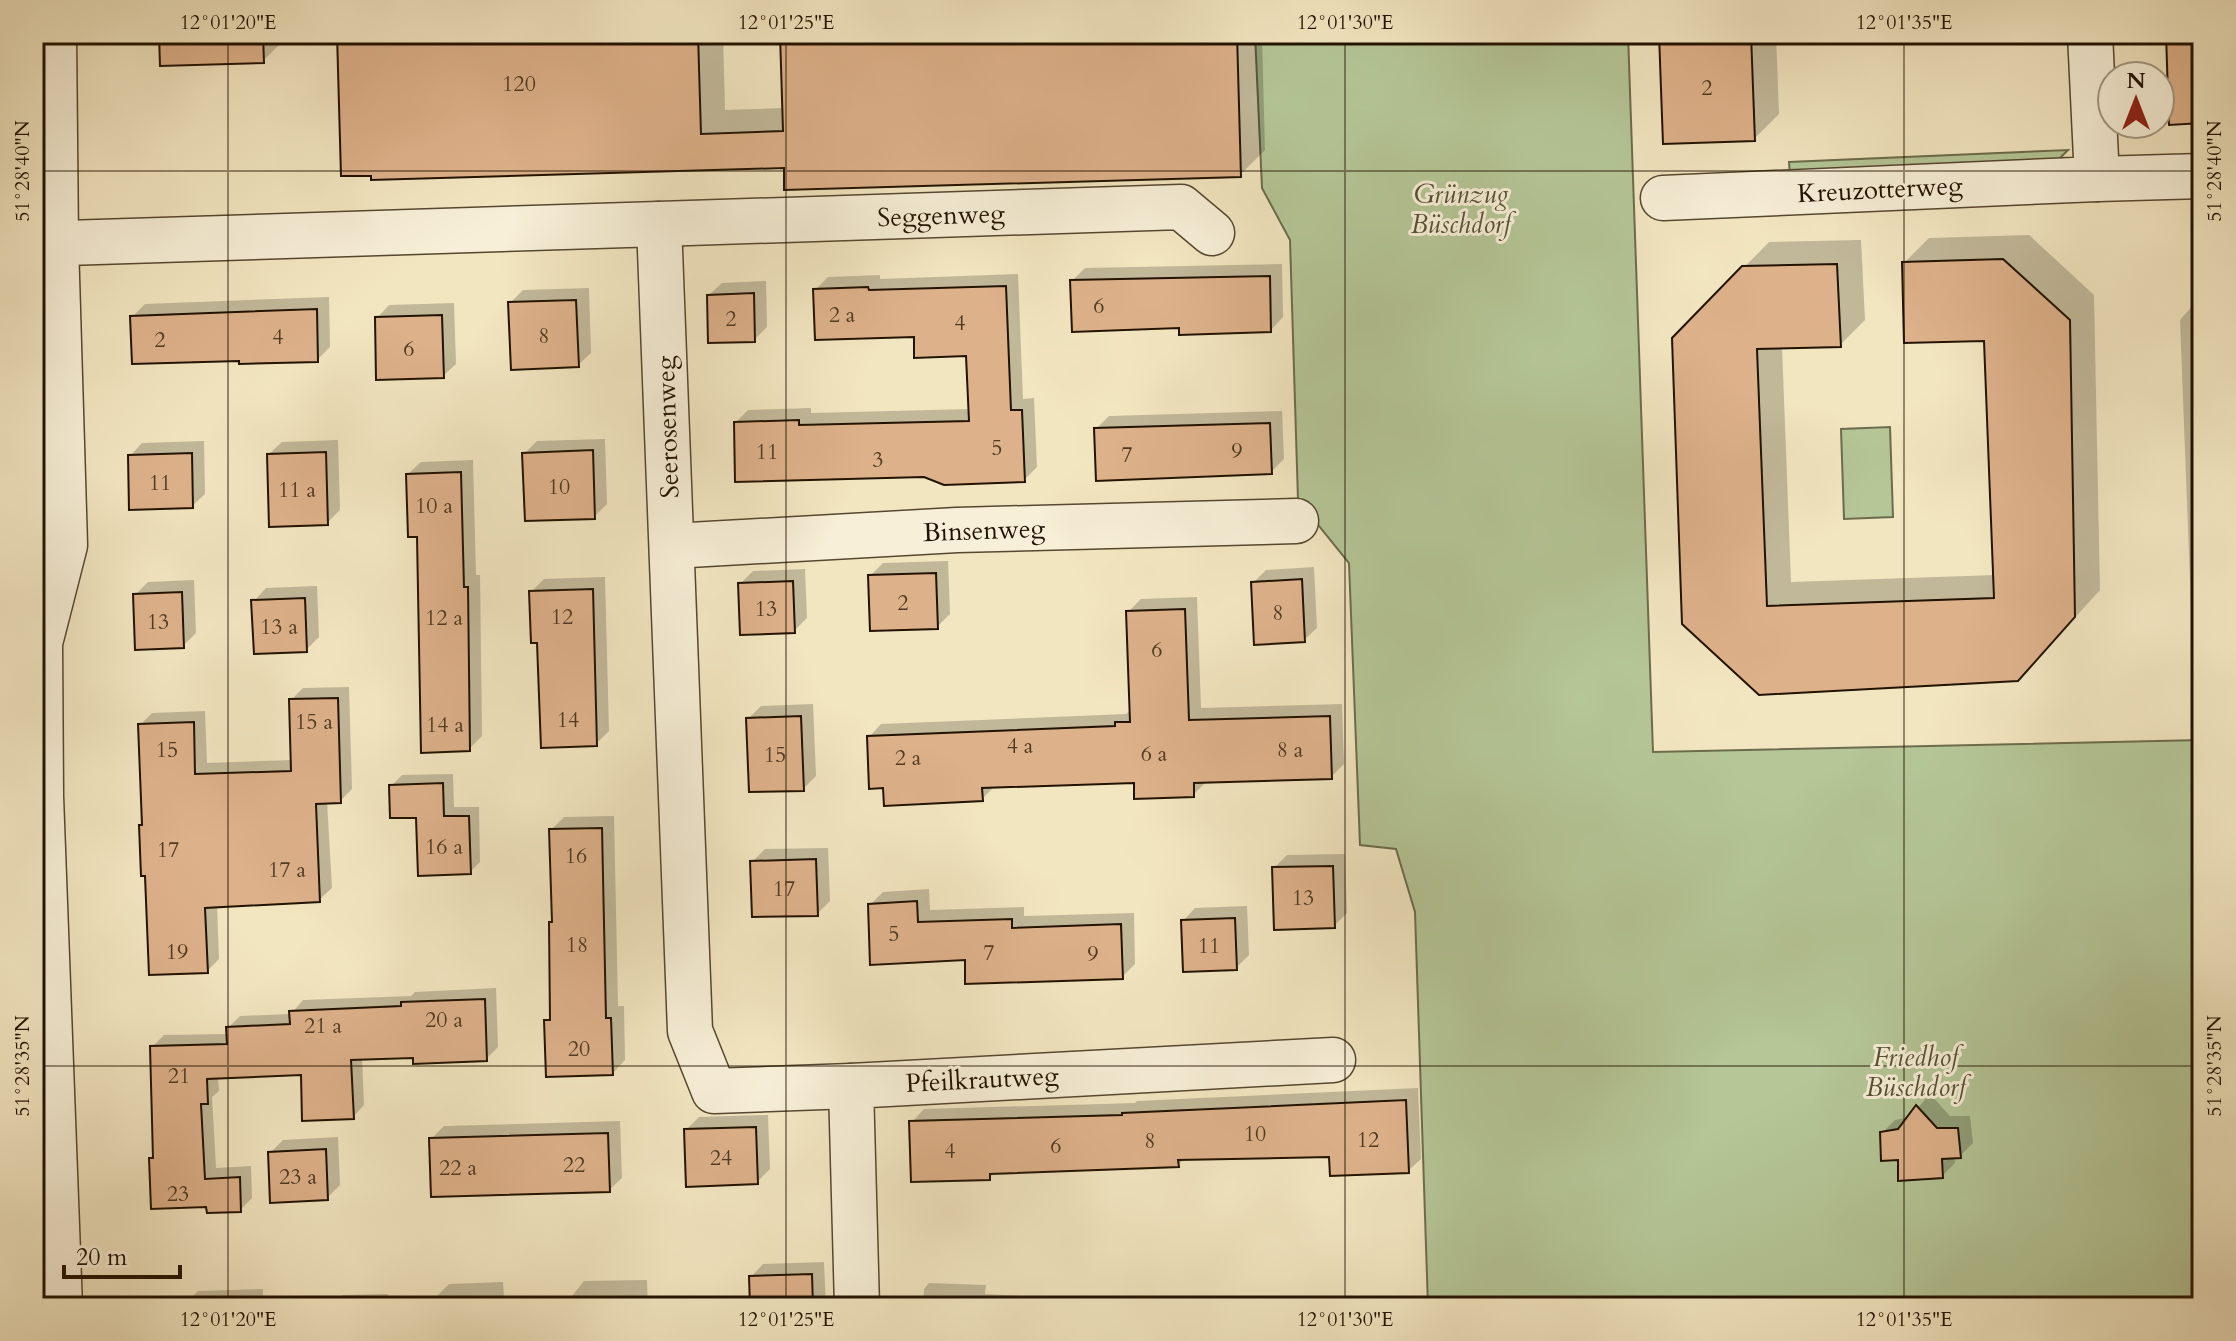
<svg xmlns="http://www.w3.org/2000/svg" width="2236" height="1341" font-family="Cardo,serif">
<rect width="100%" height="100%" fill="#f2e6c1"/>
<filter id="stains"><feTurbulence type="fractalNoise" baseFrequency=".0025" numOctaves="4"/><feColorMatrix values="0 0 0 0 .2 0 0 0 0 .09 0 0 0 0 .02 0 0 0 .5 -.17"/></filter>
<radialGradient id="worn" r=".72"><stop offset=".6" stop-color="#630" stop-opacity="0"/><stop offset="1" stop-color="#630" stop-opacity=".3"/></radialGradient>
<!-- green -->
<g fill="#b5c697" stroke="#6c6c4c" stroke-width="2">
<polygon points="1255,34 1628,34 1653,752 2202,740 2202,1307 1428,1307 1415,912 1396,849 1360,845 1349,563 1298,500 1290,240 1262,188"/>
<polygon points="2068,150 2057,161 1790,176 1789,162"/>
<polygon points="1890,427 1893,517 1844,519 1841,429"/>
</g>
<!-- shadow -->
<g fill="#0003">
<polygon points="161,34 288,34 288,36 263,61"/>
<polygon points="339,34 723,34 725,110 784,108 782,34 1262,34 1265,150 1240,175 786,166"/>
<polygon points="1661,34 1776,34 1779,114 1754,139"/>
<polygon points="2029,235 2094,295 2100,590 2042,654 1760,693 1674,339 1769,242 1861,240 1865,320 1840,345 1782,346 1791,582 1995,575 1986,339 1904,263 1929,238"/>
<polygon points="1282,264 1283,317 1271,330 1181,326 1072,281 1085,268"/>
<polygon points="1018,274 1023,399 1034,398 1037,467 1024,480 736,422 748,410 811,408 811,413 970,409 968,354 915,335 815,290 828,277 880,275 880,279"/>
<polygon points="766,281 767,327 754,340 709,295 722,283"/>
<polygon points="589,288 591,353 578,365 510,303 523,290"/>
<polygon points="2202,295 2202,617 2191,607 2180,320"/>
<polygon points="329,297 330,347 317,360 241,358 132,317 145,304"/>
<polygon points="454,303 456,364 443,376 377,318 389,305"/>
<polygon points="1282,411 1284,459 1271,472 1096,429 1109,416"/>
<polygon points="605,439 607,504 594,517 524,454 537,441"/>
<polygon points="338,440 340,510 327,523 269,454 282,442"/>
<polygon points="204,441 205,494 192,506 130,456 142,443"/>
<polygon points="473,460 476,575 480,575 482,736 469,749 419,535 408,474 421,462"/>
<polygon points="948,561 950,614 937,627 870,576 883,563"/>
<polygon points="1314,567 1317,628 1304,640 1253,583 1266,570"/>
<polygon points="805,569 807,618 794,631 740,584 753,571"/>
<polygon points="605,577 609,731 596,744 539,641 531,592 544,579"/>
<polygon points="194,580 196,633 183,646 135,595 148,582"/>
<polygon points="317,586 319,637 306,650 254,601 266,588"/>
<polygon points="1197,597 1201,708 1342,704 1344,764 1331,777 1206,782 1193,795 1136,781 995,786 982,799 885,786 869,737 881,724 1126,714 1131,710 1128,612 1141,599"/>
<polygon points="349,687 352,789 340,801 327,801 332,888 319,900 217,905 219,959 207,971 147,874 141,825 144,823 140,725 152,713 205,711 207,763 292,760 291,700 303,688"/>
<polygon points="813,704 816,776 803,789 748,719 761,706"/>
<polygon points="453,774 454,807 479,807 480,862 470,872 391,786 402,775"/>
<polygon points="614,816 618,1006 624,1006 625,1060 613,1073 546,1021 552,1015 551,923 553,920 551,830 564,817"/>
<polygon points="828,848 830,901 817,914 752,862 765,849"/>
<polygon points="1345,854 1347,913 1334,926 1274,868 1287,855"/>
<polygon points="929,889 930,910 1024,907 1024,916 1134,913 1135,964 1122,977 967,958 870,905 883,892"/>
<polygon points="1247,906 1249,955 1236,968 1183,921 1195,908"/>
<polygon points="496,988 498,1047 486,1059 415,1056 362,1058 364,1105 353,1117 303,1073 218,1076 219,1091 212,1097 216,1168 251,1166 252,1198 240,1210 208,1205 151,1158 155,1154 152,1047 164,1035 228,1034 228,1028 240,1016 291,1014 303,1000 411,996 415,992"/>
<polygon points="1418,1088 1421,1159 1408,1171 1331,1155 1185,1158 1178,1165 995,1172 989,1178 912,1122 924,1109 1135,1103 1137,1101"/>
<polygon points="1930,1094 1950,1116 1970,1116 1973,1143 1960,1156 1954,1156 1955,1163 1942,1176 1900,1158 1882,1133 1895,1120 1910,1117"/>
<polygon points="768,1115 770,1169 757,1182 686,1130 699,1117"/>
<polygon points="620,1121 622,1178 609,1190 431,1139 444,1126"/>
<polygon points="338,1137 340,1185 327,1198 270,1153 283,1140"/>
<polygon points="824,1262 826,1307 751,1307 751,1277 763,1264"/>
<polygon points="647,1280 648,1307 438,1307 437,1296 449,1284 503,1282 504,1297 572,1296 584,1281"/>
<polygon points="929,1283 986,1285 985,1294 1233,1307 923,1307 924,1289"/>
<polygon points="263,1289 263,1307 186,1307 186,1303 198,1291"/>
<polygon points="388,1294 388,1307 331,1307 343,1295"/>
</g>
<!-- building -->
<g fill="#ddb18a" stroke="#221200" stroke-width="2">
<polygon points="159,34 263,34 264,63 160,66"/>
<polygon points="337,34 698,34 701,134 783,131 780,34 1237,34 1241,177 784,190 784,168 371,180 371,176 341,176"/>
<polygon points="1659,34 1751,34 1755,141 1663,144"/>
<polygon points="2166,34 2202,34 2202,123 2169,125"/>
<polygon points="2003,259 2070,320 2075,617 2018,681 1759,695 1682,624 1672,338 1742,266 1837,264 1841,347 1757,349 1767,606 1994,598 1984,341 1904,343 1902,262"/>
<polygon points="1270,276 1271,332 1179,335 1179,328 1072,332 1070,280"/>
<polygon points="1006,286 1011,410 1022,410 1025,482 944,485 924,477 735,482 734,422 799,420 799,425 969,421 966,356 914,358 914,337 815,340 813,289 868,287 869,290"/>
<polygon points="754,293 755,342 708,343 707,295"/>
<polygon points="576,300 579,367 511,370 508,302"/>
<polygon points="317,309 318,362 239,364 239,361 132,364 130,316"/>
<polygon points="442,315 444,378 376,380 375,317"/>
<polygon points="1270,423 1272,474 1096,481 1094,428"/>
<polygon points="593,450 595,519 525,521 522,453"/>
<polygon points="326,452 328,525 269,527 267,454"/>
<polygon points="192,453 193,508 129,510 128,455"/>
<polygon points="461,472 464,587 468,587 470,751 421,753 417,537 408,537 406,474"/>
<polygon points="936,573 938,629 870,631 868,575"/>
<polygon points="1302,579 1305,642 1254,645 1251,582"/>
<polygon points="793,581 795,633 740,635 738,583"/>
<polygon points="593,589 597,746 541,748 537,643 531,643 529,591"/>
<polygon points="182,592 184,648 135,650 133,594"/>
<polygon points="305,598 307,652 254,654 251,600"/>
<polygon points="1185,609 1189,720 1330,716 1332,779 1194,783 1194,797 1134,799 1134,783 982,788 983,801 884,806 883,788 869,789 867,736 1115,726 1115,722 1130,722 1126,611"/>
<polygon points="338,698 341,803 316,804 320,902 205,908 208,973 149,975 145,876 141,876 139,825 142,825 138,724 194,722 195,774 291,771 289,699"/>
<polygon points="801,716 804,791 749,792 746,718"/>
<polygon points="443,783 444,816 469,816 471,874 418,876 416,818 390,818 389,785"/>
<polygon points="602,828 606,1018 611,1018 613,1075 546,1077 544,1020 550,1020 549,922 552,922 549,829"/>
<polygon points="816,859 818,916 752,917 750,861"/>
<polygon points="1333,866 1335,928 1274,930 1272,867"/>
<polygon points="917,901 918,922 1012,919 1012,928 1121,924 1123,979 965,984 965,960 870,965 868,904"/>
<polygon points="1235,918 1237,970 1183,972 1181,920"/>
<polygon points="485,999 487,1061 413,1064 413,1058 351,1060 354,1119 302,1121 301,1075 207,1079 208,1104 201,1104 205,1179 240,1177 241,1212 207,1213 206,1207 151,1209 149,1158 153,1158 150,1046 227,1044 226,1027 290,1024 289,1011 401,1006 401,1002"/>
<polygon points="1406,1100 1409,1173 1330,1176 1329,1157 1178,1160 1179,1167 990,1174 990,1180 911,1182 909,1121 1122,1115 1122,1113"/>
<polygon points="1916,1105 1937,1128 1958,1128 1961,1158 1942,1159 1943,1178 1898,1181 1898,1160 1881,1161 1880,1132 1898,1129"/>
<polygon points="756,1127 758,1184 686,1187 684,1129"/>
<polygon points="608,1133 610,1192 431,1197 429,1138"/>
<polygon points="326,1149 328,1200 270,1203 268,1152"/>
<polygon points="812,1274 813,1307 750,1307 749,1276"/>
</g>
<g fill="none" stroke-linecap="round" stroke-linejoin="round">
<defs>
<g id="minor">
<polyline points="54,34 56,243 65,545 40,643 41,796 60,1307"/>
<polyline points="2097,179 2202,176"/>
<polyline points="1663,198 2097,179 2090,34"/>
<polyline points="659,224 1181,207 1212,233"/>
<polyline points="34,244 659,224 690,1031 714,1091 851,1086"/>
<polyline points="672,546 957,530 1296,521"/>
<polyline points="857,1307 851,1086 1333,1060"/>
</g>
</defs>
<!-- minor casing -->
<use href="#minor" stroke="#564730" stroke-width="47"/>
<!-- minor -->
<use href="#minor" stroke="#f7efd7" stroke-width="44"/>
</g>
<!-- ticks -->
<path fill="none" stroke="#221200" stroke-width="2" stroke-opacity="0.45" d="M228,34v1273M786,34v1273M1345,34v1273M1904,34v1273M34,171h2168M34,1066h2168"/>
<g text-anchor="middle" stroke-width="6" stroke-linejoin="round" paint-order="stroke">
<!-- number labels -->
<g font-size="22" fill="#513a22">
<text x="519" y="91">120</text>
<text x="1707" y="95">2</text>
<text x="1099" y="313">6</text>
<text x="842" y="322">2 a</text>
<text x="731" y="326">2</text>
<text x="960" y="330">4</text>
<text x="544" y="343">8</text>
<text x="278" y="344">4</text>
<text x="160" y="347">2</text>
<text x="409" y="356">6</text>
<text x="997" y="455">5</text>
<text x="1237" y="458">9</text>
<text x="767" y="459">11</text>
<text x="1127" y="462">7</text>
<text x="878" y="467">3</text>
<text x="160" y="490">11</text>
<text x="559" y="494">10</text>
<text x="297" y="497">11 a</text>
<text x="434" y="513">10 a</text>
<text x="903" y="610">2</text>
<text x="766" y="616">13</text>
<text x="1278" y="620">8</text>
<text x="562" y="624">12</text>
<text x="444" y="625">12 a</text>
<text x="158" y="629">13</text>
<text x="279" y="634">13 a</text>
<text x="1157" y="657">6</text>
<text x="568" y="727">14</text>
<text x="314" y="729">15 a</text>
<text x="445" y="732">14 a</text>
<text x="1020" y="753">4 a</text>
<text x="167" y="757">15</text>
<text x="1290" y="757">8 a</text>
<text x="1154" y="761">6 a</text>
<text x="775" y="762">15</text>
<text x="908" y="765">2 a</text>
<text x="444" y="854">16 a</text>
<text x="168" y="857">17</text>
<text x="576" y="863">16</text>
<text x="287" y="877">17 a</text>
<text x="784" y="896">17</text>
<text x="1303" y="905">13</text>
<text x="894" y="941">5</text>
<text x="577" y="952">18</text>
<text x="1209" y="953">11</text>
<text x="177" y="959">19</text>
<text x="989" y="960">7</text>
<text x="1093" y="961">9</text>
<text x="444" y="1027">20 a</text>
<text x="323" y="1033">21 a</text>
<text x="579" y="1056">20</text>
<text x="179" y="1083">21</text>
<text x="1255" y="1141">10</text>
<text x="1368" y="1147">12</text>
<text x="1150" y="1148">8</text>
<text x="1056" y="1153">6</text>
<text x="950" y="1158">4</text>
<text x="721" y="1165">24</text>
<text x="574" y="1172">22</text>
<text x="458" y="1175">22 a</text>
<text x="298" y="1184">23 a</text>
<text x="178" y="1201">23</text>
</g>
<!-- street labels -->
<g font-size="26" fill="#221200" stroke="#f7efd7">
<text transform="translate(1880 189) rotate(-3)" y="9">Kreuzotterweg</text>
<text transform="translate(941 215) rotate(-2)" y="9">Seggenweg</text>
<text transform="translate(667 427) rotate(-92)" y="9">Seerosenweg</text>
<text transform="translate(984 530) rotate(-2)" y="9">Binsenweg</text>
<text transform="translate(982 1079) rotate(-3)" y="9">Pfeilkrautweg</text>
</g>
<!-- park labels -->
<g font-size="26" font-style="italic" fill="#555135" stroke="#f7efd7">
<text x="1461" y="203">Grünzug<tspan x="1461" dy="30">Büschdorf</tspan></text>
<text x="1916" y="1066">Friedhof<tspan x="1916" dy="30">Büschdorf</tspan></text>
</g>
</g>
<!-- margin -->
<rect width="2236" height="1341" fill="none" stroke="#f2e6c1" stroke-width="88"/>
<!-- north arrow -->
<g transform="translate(2136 100)"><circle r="38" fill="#f7efd7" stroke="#a29781" stroke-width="2"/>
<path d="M0-6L14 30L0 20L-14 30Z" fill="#8f2418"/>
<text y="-12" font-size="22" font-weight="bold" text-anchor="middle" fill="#221200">N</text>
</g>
<!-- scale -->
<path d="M64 1265v12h116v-12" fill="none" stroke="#221200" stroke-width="4"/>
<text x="76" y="1265" font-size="24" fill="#221200" stroke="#f7efd7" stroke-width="6" paint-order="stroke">20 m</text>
<rect x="44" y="44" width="2148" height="1253" fill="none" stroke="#221200" stroke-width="3"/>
<g font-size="20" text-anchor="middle" fill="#221200">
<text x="228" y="29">12°01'20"E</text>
<text x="786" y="29">12°01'25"E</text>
<text x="1345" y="29">12°01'30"E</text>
<text x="1904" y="29">12°01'35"E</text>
<text transform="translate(22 171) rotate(-90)" y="7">51°28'40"N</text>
<text transform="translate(2214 171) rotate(-90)" y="7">51°28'40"N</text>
<text transform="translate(22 1066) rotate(-90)" y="7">51°28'35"N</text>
<text transform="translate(2214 1066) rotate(-90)" y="7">51°28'35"N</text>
<text x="228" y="1326">12°01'20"E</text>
<text x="786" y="1326">12°01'25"E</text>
<text x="1345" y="1326">12°01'30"E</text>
<text x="1904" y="1326">12°01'35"E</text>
</g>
<rect width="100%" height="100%" filter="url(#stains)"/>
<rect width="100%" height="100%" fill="url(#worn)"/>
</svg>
